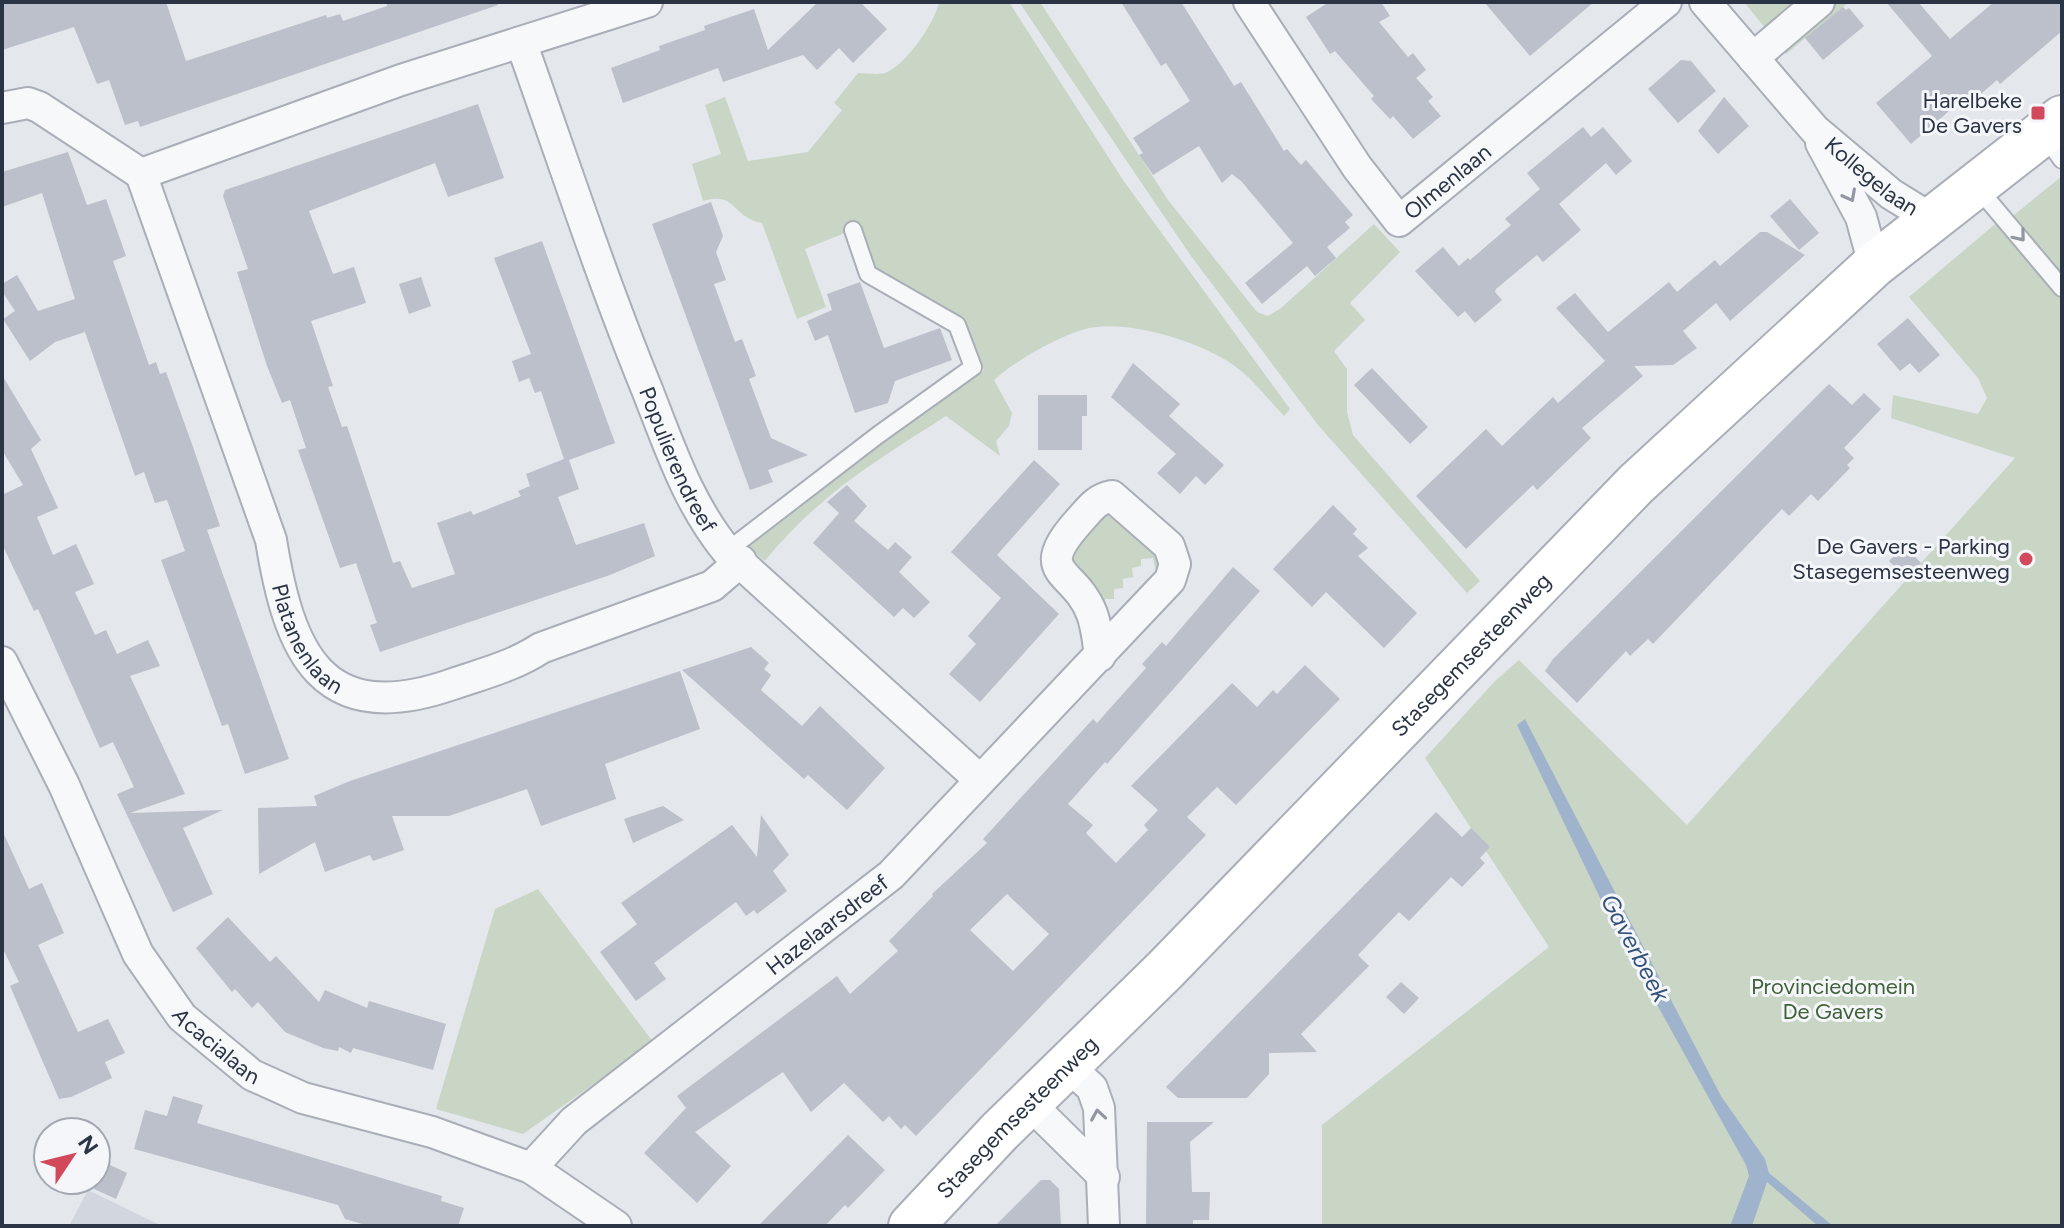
<svg xmlns="http://www.w3.org/2000/svg" width="2064" height="1228" font-family="Figtree,sans-serif">
<rect width="100%" height="100%" fill="#e4e7ec"/>
<!-- built -->
<polygon fill="#d2d6de" points="88,1190 162,1226 69,1226"/>
<!-- green -->
<g fill="#c9d6c5">
<path d="M939,2h70l114,178 167,229 -6,7c-16,-17 -33,-39 -52,-52 -33,-23 -108,-46 -147,-35 -26,7 -72,33 -91,51l18,33 -3,13 -13,15 4,15 -54,-40c-70,45 -128,79 -181,145l-18,-14 73,-59 164,-118 -19,-49 -91,-53 -27,-36 -42,17 21,58 -29,12 -35,-96c-31,-6 -25,-32 -59,-22l-11,-37 29,-10 -16,-49 20,-8 23,64 60,-9 34,-42 -8,-7 24,-30c8,0 19,2 27,0 20,-7 50,-50 54,-71z"/>
<polygon points="1019,2 1040,2 1168,200 1257,312 1268,316 1280,309 1374,224 1400,252 1350,303 1365,320 1334,351 1347,369 1347,412 1353,435 1480,581 1467,593 1318,425 1191,256"/>
<polygon points="1744,2 1849,2 1786,54"/>
<polygon points="2062,176 2062,1226 1322,1226 1322,1125 1549,947 1425,758 1495,681 1519,660 1687,825 2015,458 1891,418 1893,395 1978,414 1987,398 1978,378 1909,297 2001,219 2004,223"/>
<path d="M1107,515l12,1 42,39 -3,26 -5,-23 -12,1v7l-9,2 1,9 -10,2v9l-9,1v10h-9l2,11 -38,-44c6,-24 11,-48 38,-51z"/>
<polygon points="538,889 653,1042 523,1134 436,1109 495,909"/>
</g>
<!-- water -->
<polygon fill="#9fb4cc" points="1525,719 1721,1096 1765,1159 1769,1173 1833,1226 1818,1226 1767,1182 1752,1226 1730,1226 1749,1176 1746,1165 1615,929 1517,725"/>
<!-- building -->
<g fill="#bbc0ca" fill-rule="evenodd">
<polygon points="2,2 166,2 186,61 326,15 327,18 340,14 343,21 387,6 386,2 497,2 498,5 140,127 138,121 125,125 109,80 97,84 74,27 2,50"/>
<polygon points="818,2 860,2 887,29 853,63 839,48 817,70 803,55 723,82 718,68 623,103 611,68 660,50 659,46 705,30 704,26 754,9 768,50"/>
<polygon points="1121,2 1181,2 1234,86 1241,82 1284,151 1287,149 1301,165 1306,160 1353,215 1345,222 1350,228 1327,247 1336,258 1315,276 1307,266 1262,304 1245,283 1293,243 1242,182 1232,174 1222,183 1199,146 1153,175 1139,155 1143,153 1133,138 1190,101 1166,63 1161,66"/>
<polygon points="1329,2 1381,2 1390,16 1379,22 1408,57 1413,53 1426,70 1416,78 1433,97 1428,101 1441,116 1413,139 1393,116 1390,119 1371,99 1374,96 1335,51 1330,54 1306,17"/>
<polygon points="1484,2 1594,2 1530,56"/>
<polygon points="1886,2 1918,2 1950,39 1994,2 2062,2 2062,31 2000,84 1997,80 1961,111 1956,105 1911,144 1876,103 1932,56"/>
<polygon points="1843,7 1846,10 1849,8 1864,26 1823,60 1805,38"/>
<polygon points="1681,60 1691,61 1716,91 1678,123 1648,89"/>
<polygon points="1724,97 1749,126 1718,154 1698,131"/>
<polygon points="478,104 504,178 448,197 435,163 309,211 333,274 354,267 366,303 311,321 333,386 328,387 342,427 347,426 393,563 400,561 412,588 455,574 437,523 471,511 473,515 521,496 518,491 530,486 526,474 564,459 541,391 535,393 529,378 519,382 512,361 531,354 494,258 542,241 615,443 569,460 579,489 558,497 576,545 644,523 655,556 610,575 380,652 370,625 377,623 356,563 340,568 298,450 306,448 290,400 282,403 267,366 237,272 248,269 223,196 225,190"/>
<polygon points="1583,127 1591,137 1603,127 1632,161 1616,175 1606,163 1559,204 1581,230 1543,262 1537,255 1496,289 1495,292 1502,300 1475,323 1465,311 1458,317 1415,271 1443,247 1459,266 1468,258 1470,260 1511,225 1505,219 1540,189 1527,173"/>
<polygon points="68,152 87,205 106,199 126,256 113,261 149,365 156,362 160,374 166,372 193,447 220,526 207,530 289,759 245,774 228,724 222,726 161,560 185,551 167,500 155,503 144,472 135,476 85,332 55,342 30,361 3,319 15,311 2,291 2,284 17,275 38,311 75,299 42,193 2,207 2,172"/>
<polygon points="1790,199 1819,233 1799,250 1770,216"/>
<polygon points="711,202 723,236 716,252 726,280 714,284 735,342 742,339 756,376 749,379 771,438 808,455 768,470 773,482 750,490 652,224"/>
<polygon points="1760,232 1767,232 1805,255 1730,321 1716,303 1683,331 1697,348 1673,365 1634,366 1643,376 1582,428 1591,438 1537,490 1533,485 1466,549 1416,496 1486,429 1502,446 1553,397 1558,403 1605,361 1556,308 1575,293 1608,332 1669,282 1677,292 1715,260 1720,266"/>
<polygon points="421,277 431,306 409,314 399,284"/>
<polygon points="860,282 884,348 940,328 952,360 895,381 888,403 855,413 828,335 815,341 807,321 832,310 827,294"/>
<polygon points="1908,318 1940,355 1919,373 1910,363 1900,371 1877,344"/>
<polygon points="1133,363 1180,404 1169,416 1224,465 1205,485 1196,476 1180,494 1157,473 1176,454 1111,397"/>
<polygon points="1372,368 1428,427 1410,444 1354,385"/>
<polygon points="2,375 41,440 31,449 58,508 37,517 53,555 76,544 94,584 75,592 95,635 106,630 117,654 148,640 160,666 130,676 185,794 130,813 223,810 183,828 213,894 173,912 117,794 134,787 113,742 100,748 38,609 34,611 2,544 2,495 23,485 2,450"/>
<polygon points="1829,384 1852,405 1864,393 1881,409 1844,448 1854,458 1847,465 1850,468 1818,501 1811,494 1789,516 1782,509 1653,644 1648,639 1630,656 1626,651 1577,703 1545,671 1553,659"/>
<polygon points="1038,395 1087,395 1087,416 1082,416 1082,450 1038,450"/>
<polygon points="1034,460 1060,484 997,555 1059,614 980,702 949,674 976,644 968,636 1001,598 951,552"/>
<polygon points="847,485 867,506 854,521 888,550 895,542 912,557 899,572 930,602 914,618 903,608 894,617 813,543 839,513 827,502"/>
<polygon points="1333,505 1357,529 1353,534 1368,548 1358,556 1417,613 1384,648 1326,592 1312,607 1273,569"/>
<polygon points="1905,546 1921,563 1906,578 1889,561"/>
<path d="M1233,567l27,24 -153,173 -2,-2 -37,42 25,21 -7,8 30,30 32,-33 -4,-5 14,-15 -27,-24 101,-103 25,24 16,-17 4,4 28,-29 35,34 -104,106 -19,-18 -30,30 19,18 -290,301 -11,-11 -4,4 -12,-13 -6,6 -39,-39 -33,29 -28,-40 -88,60 36,34 -34,37 -53,-50 42,-45 -9,-12 160,-120 13,18 48,-43 -9,-10 44,-45 -1,-2 55,-51 -4,-4 110,-120 4,4 49,-55 -4,-4 20,-22 4,4zM1007,894l42,40 -36,37 -43,-41z"/>
<polygon points="751,647 769,663 764,669 771,675 761,690 802,726 820,706 885,768 847,810 808,775 804,779 682,670"/>
<polygon points="680,671 700,729 605,764 616,799 541,826 527,789 449,816 392,816 404,850 373,861 370,855 325,872 315,842 259,874 258,808 317,806 314,796 350,781"/>
<polygon points="663,806 684,820 633,843 624,819"/>
<polygon points="1436,812 1462,837 1471,828 1490,847 1480,858 1485,863 1462,887 1451,877 1409,921 1399,912 1358,955 1369,966 1301,1034 1317,1052 1269,1053 1269,1074 1247,1098 1178,1098 1166,1087"/>
<polygon points="761,815 789,855 773,871 787,891 757,914 754,910 746,916 736,902 654,963 666,979 636,1001 600,952 637,924 621,903 732,825 757,857"/>
<polygon points="2,830 29,889 42,883 64,933 38,945 78,1032 108,1019 125,1053 105,1062 112,1078 71,1097 59,1099 10,986 19,982 2,947"/>
<polygon points="228,917 270,962 276,956 319,1002 325,990 367,1008 369,1001 446,1024 433,1070 353,1048 351,1053 339,1047 338,1051 323,1048 285,1032 258,1002 252,1008 235,989 232,992 196,948"/>
<polygon points="1401,982 1419,998 1404,1014 1386,997"/>
<polygon points="173,1096 203,1105 197,1123 442,1196 441,1201 464,1208 458,1226 369,1226 345,1219 338,1205 134,1149 145,1110 167,1116"/>
<polygon points="1147,1122 1214,1122 1190,1142 1192,1192 1210,1192 1209,1220 1193,1220 1193,1226 1146,1226"/>
<polygon points="848,1135 885,1170 848,1208 845,1205 825,1226 758,1226"/>
<polygon points="106,1163 127,1173 116,1199 94,1189"/>
<polygon points="1041,1180 1050,1180 1059,1189 1061,1226 995,1226"/>
</g>
<g fill="none" stroke-linecap="round" stroke-linejoin="round">
<defs>
<g id="lane">
<polyline points="2044,135 2062,160"/>
<polyline points="1977,187 2062,288"/>
<polyline points="727,551 878,435 973,367 957,325 868,274 853,230"/>
</g>
<g id="street">
<path id="s1" d="M647,2l-246,78 -260,94 130,366c18,112 50,189 179,145 32,-11 64,-19 91,-37l171,-62 29,-25"/>
<path id="s2" d="M1249,2l108,165 42,54 267,-219"/>
<path id="s3" d="M1705,2l110,128 76,64 42,26"/>
<path id="s4" d="M521,42c41,115 79,232 125,345 23,58 41,115 81,164l253,229"/>
<polyline points="1753,58 1819,2"/>
<polyline points="2,108 28,103 39,107 141,174"/>
<polyline points="1821,143 1861,217 1874,265"/>
<path id="s5" d="M2,662l62,123 74,169 44,63 70,58 51,23 129,34 99,36 85,58"/>
<polyline points="1066,1064 1092,1088 1099,1108 1104,1226"/>
<polyline points="1029,1103 1104,1177"/>
<path id="s6" d="M531,1168l43,-47 317,-246 279,-295 5,-16 -6,-18 -57,-50c-16,3 -22,13 -33,25 -49,55 -4,47 13,93 5,13 6,29 8,42"/>
</g>
<g id="secondary">
<path id="s7" d="M911,1226l89,-95 165,-161 471,-486 238,-219 188,-147"/>
</g>
</defs>
<!-- lane casing -->
<use href="#lane" stroke="#a9aeb7" stroke-width="20"/>
<!-- street casing -->
<use href="#street" stroke="#a9aeb7" stroke-width="34"/>
<!-- secondary casing -->
<use href="#secondary" stroke="#a9aeb7" stroke-width="48"/>
<!-- lane -->
<use href="#lane" stroke="#f7f8fa" stroke-width="16"/>
<!-- street -->
<use href="#street" stroke="#f7f8fa" stroke-width="30"/>
<!-- secondary -->
<use href="#secondary" stroke="#fff" stroke-width="44"/>
</g>
<!-- one-way arrows -->
<defs><path id="oneway-chevron" d="M-2-3.5L2.5 0L-2 3.5" fill="none" stroke-width="1.6" stroke-linecap="round" stroke-linejoin="round" transform="scale(2)"/></defs>
<g stroke="#9196a0">
<use href="#oneway-chevron" transform="translate(1850 196) rotate(62)"/>
<use href="#oneway-chevron" transform="translate(2020 236) rotate(51)"/>
<use href="#oneway-chevron" transform="translate(1098 1115) rotate(-99)"/>
</g>
<!-- markers -->
<g fill="#d1495b" stroke="#f4f6f9" stroke-width="3">
<rect x="2030" y="105" width="16" height="16" rx="4"/>
<circle cx="2026" cy="559" r="8"/>
</g>
<g text-anchor="middle" stroke-width="6" stroke-linejoin="round" paint-order="stroke">
<!-- poi labels -->
<g font-size="22" fill="#2b3445" stroke="#f4f6f9" text-anchor="end">
<text x="2022" y="108">Harelbeke<tspan x="2022" dy="25">De Gavers</tspan></text>
<text x="2010" y="554">De Gavers - Parking<tspan x="2010" dy="25">Stasegemsesteenweg</tspan></text>
</g>
<!-- street labels -->
<g font-size="22" fill="#2b3445" stroke="#f4f6f9">
<text dy="8" stroke="none"><textPath href="#s3" startOffset="242">Kollegelaan</textPath></text>
<text dy="8" stroke="none"><textPath href="#s2" startOffset="328">Olmenlaan</textPath></text>
<text dy="8" stroke="none"><textPath href="#s4" startOffset="446">Populierendreef</textPath></text>
<text dy="8" stroke="none"><textPath href="#s1" startOffset="1030">Platanenlaan</textPath></text>
<text dy="8" stroke="none"><textPath href="#s7" startOffset="800">Stasegemsesteenweg</textPath></text>
<text dy="8" stroke="none"><textPath href="#s6" startOffset="384">Hazelaarsdreef</textPath></text>
<text dy="8" stroke="none"><textPath href="#s5" startOffset="444">Acacialaan</textPath></text>
<text dy="8" stroke="none"><textPath href="#s7" startOffset="152">Stasegemsesteenweg</textPath></text>
</g>
<!-- park labels -->
<g font-size="22" fill="#3f6138" stroke="#f4f6f9">
<text x="1833" y="994">Provinciedomein<tspan x="1833" dy="25">De Gavers</tspan></text>
</g>
<!-- water labels -->
<g font-size="24" font-style="italic" fill="#34527a" stroke="#f4f6f9">
<text transform="translate(1635 948) rotate(62)" y="8">Gaverbeek</text>
</g>
</g>
<!-- border -->
<rect width="2064" height="1228" fill="none" stroke="#2b3445" stroke-width="8"/>
<!-- north arrow -->
<g transform="translate(72 1156) rotate(55)"><circle r="38" fill="#f4f6f9" stroke="#a4a8b1" stroke-width="2"/>
<path d="M0-6L14 30L0 20L-14 30Z" fill="#d1495b"/>
<text y="-12" font-size="22" font-weight="bold" text-anchor="middle" fill="#2b3445">N</text>
</g>
</svg>
